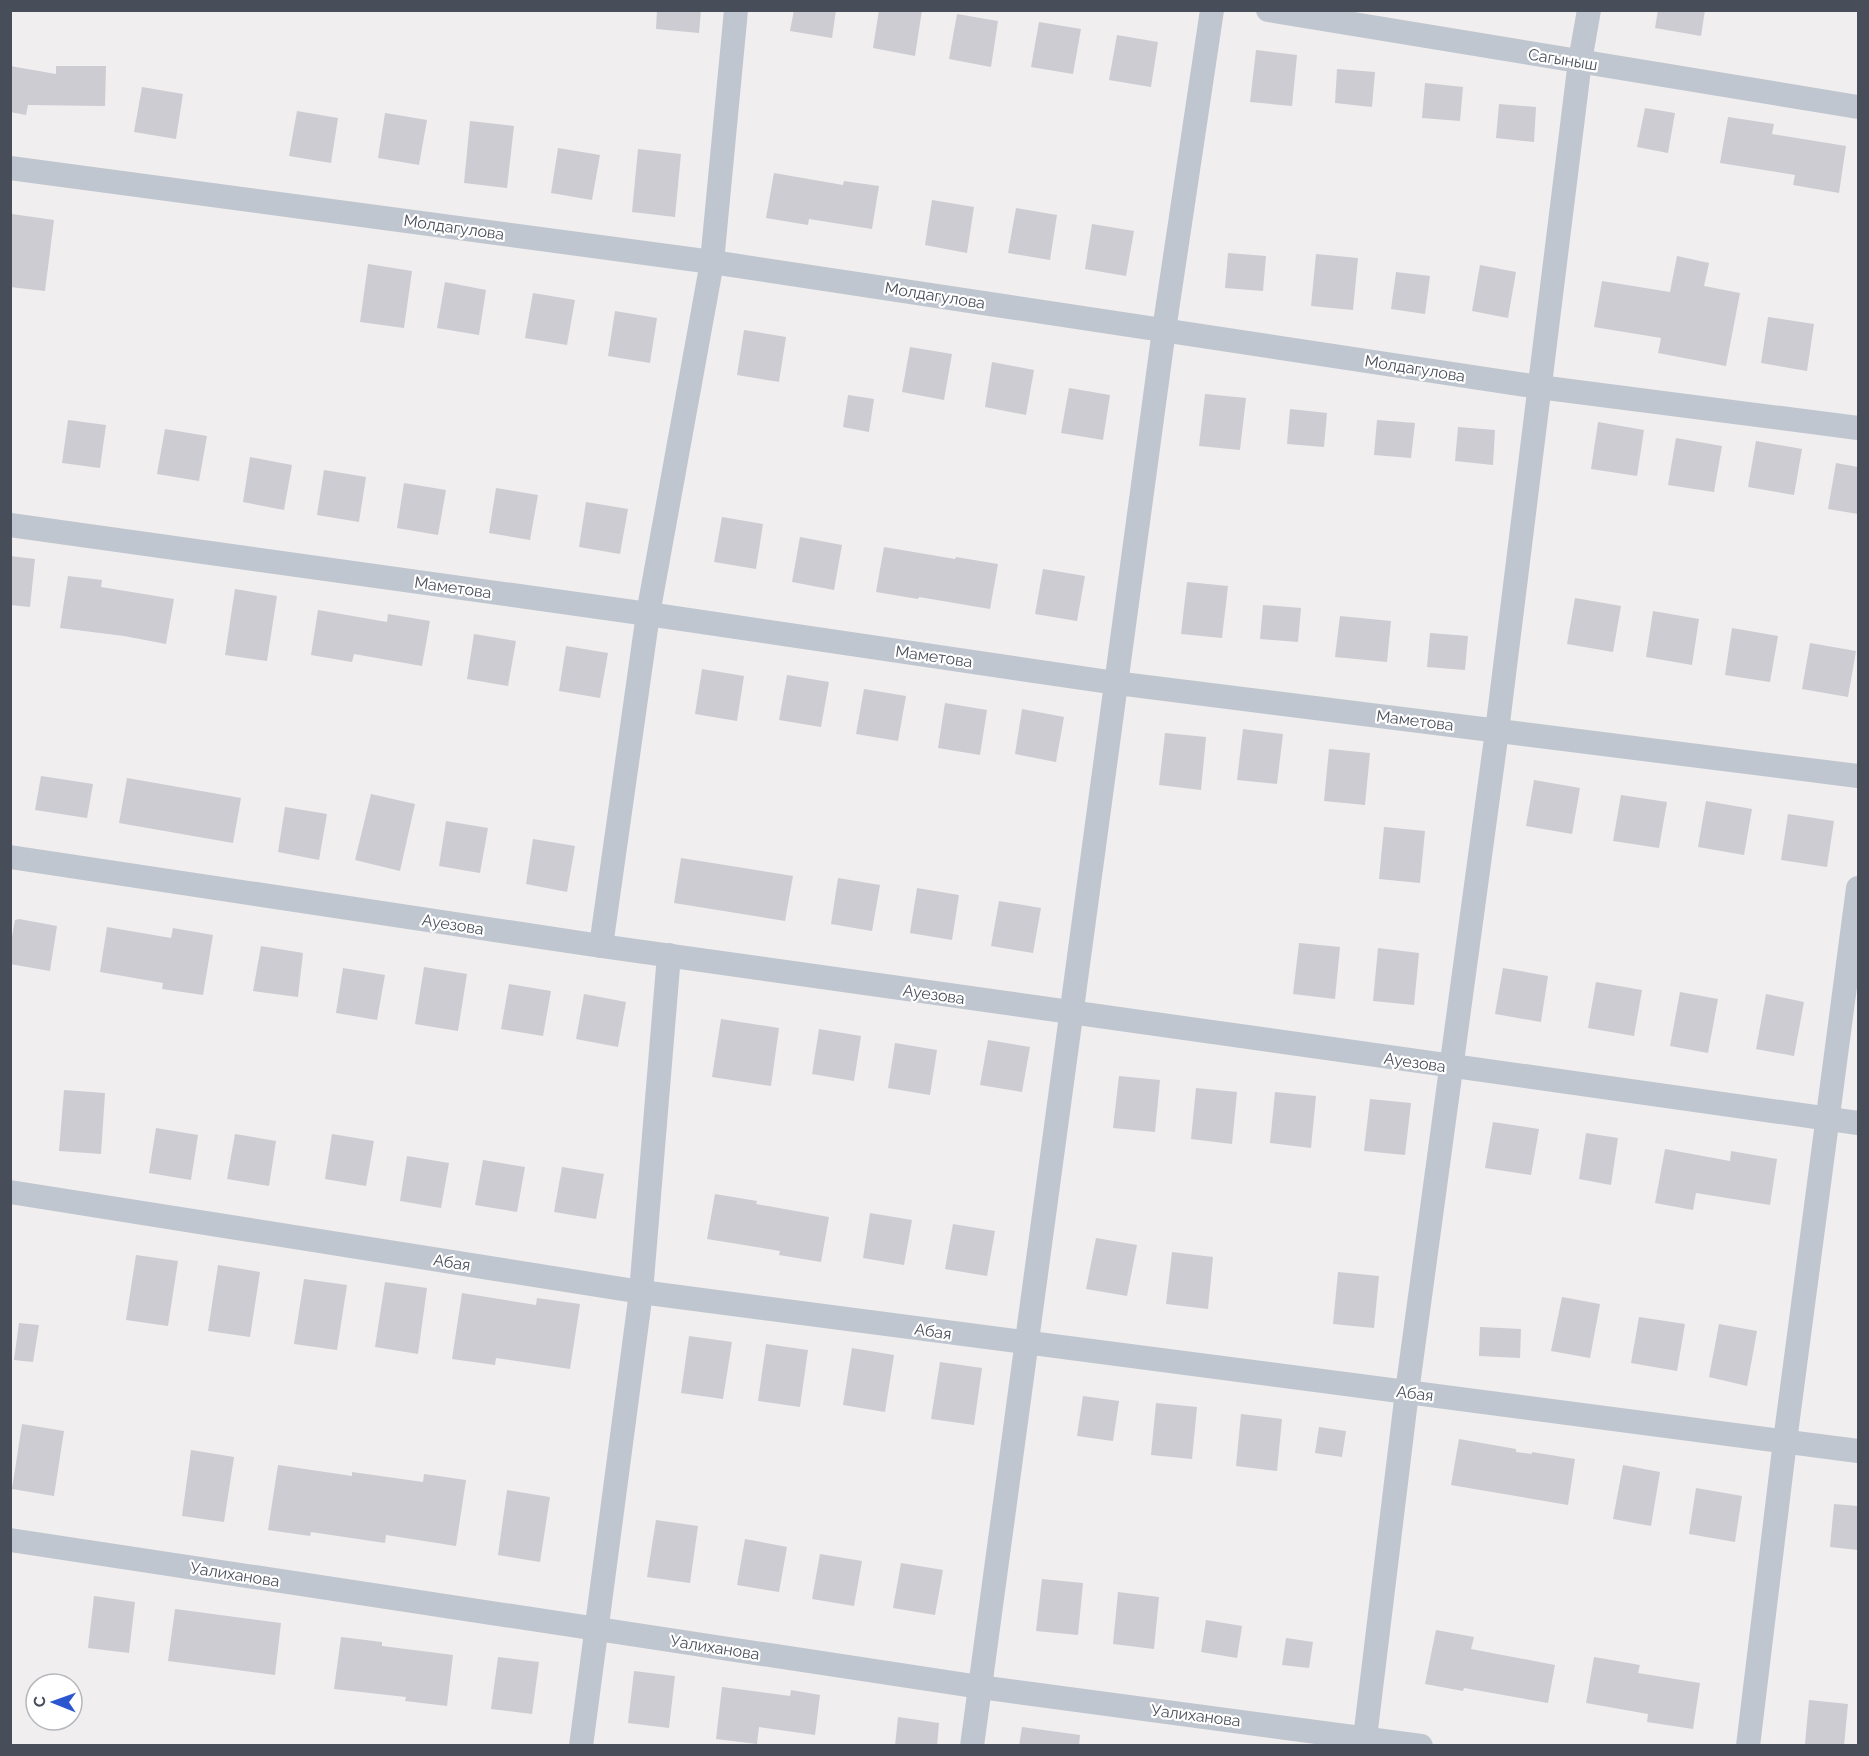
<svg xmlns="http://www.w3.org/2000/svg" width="1869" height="1756" font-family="Raleway,sans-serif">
<rect width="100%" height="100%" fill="#f0eeee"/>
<!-- building -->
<g fill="#ccccd2">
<polygon points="657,10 701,10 699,33 656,29"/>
<polygon points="794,10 836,10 832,38 790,31"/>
<polygon points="879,10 922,10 915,56 873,48"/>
<polygon points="1658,10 1705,10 1701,36 1655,28"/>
<polygon points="957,14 998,21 991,67 949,59"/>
<polygon points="1039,22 1081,29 1073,74 1031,67"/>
<polygon points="1117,35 1158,42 1151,87 1109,80"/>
<polygon points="1256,50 1297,55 1292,106 1250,102"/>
<polygon points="10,66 56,74 56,66 106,66 105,106 28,105 26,115 10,112"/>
<polygon points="1337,69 1375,72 1372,107 1335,103"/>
<polygon points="1425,83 1463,87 1460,121 1422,118"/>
<polygon points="142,87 183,94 176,139 134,132"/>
<polygon points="1499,104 1536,107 1534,142 1496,138"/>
<polygon points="1645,108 1675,113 1668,153 1637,147"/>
<polygon points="297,111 338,118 331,163 289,156"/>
<polygon points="385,113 427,120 419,165 378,158"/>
<polygon points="1728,117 1774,124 1772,134 1846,146 1839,193 1793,185 1795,175 1720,163"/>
<polygon points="470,121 514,126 507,188 464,183"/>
<polygon points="558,148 600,155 592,200 551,193"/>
<polygon points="638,149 681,154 675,217 632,212"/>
<polygon points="774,173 843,185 844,181 879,186 872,229 809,219 808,225 766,218"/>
<polygon points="932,200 974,207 967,253 925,245"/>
<polygon points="1016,208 1057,215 1050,260 1008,253"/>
<polygon points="12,214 54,220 45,291 10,287"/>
<polygon points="1092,224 1134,231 1126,276 1085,269"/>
<polygon points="1228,253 1266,256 1263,291 1225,288"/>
<polygon points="1316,254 1358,258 1353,310 1311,306"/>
<polygon points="1677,256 1709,263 1704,286 1740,293 1726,366 1658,353 1661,338 1594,327 1602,281 1670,292"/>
<polygon points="368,264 412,271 404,328 360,322"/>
<polygon points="1480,265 1516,272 1508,318 1472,311"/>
<polygon points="1396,272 1430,276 1425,314 1391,309"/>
<polygon points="445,282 486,290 479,335 437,328"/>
<polygon points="533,293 575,300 567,345 525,338"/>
<polygon points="615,311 657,318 650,363 608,356"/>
<polygon points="1768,317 1814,324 1807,371 1761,363"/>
<polygon points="744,330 786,337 779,382 737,375"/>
<polygon points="910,347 952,354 944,400 902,392"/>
<polygon points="992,362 1034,370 1026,415 985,407"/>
<polygon points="1069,388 1110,395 1103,440 1061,433"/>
<polygon points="1205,394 1246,398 1240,450 1199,446"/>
<polygon points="848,395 874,399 869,432 843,427"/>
<polygon points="1290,409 1327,413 1324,447 1287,444"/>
<polygon points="68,420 106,425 100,468 62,463"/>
<polygon points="1377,420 1415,423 1411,458 1374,455"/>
<polygon points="1598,422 1644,430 1637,476 1591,469"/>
<polygon points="1458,427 1495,430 1493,465 1455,461"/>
<polygon points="165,429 207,436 199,481 157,474"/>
<polygon points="1676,438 1722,446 1714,492 1668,485"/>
<polygon points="1756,441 1802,449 1794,495 1748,487"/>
<polygon points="250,457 292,465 284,510 243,502"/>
<polygon points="1836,463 1858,467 1858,514 1828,509"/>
<polygon points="324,470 366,477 359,522 317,515"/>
<polygon points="404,483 446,490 438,535 397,528"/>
<polygon points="496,488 538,495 530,540 489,533"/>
<polygon points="586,502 628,509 620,554 579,547"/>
<polygon points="722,517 763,524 756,569 714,562"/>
<polygon points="800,537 842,545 834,590 792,582"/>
<polygon points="884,547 955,559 956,557 998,564 990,609 919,597 918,599 876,592"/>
<polygon points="10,556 35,559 30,607 10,605"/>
<polygon points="1043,569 1085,576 1077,621 1035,614"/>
<polygon points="68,576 102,580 101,587 174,599 166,644 124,636 60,628"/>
<polygon points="1187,582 1228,586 1222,638 1181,634"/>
<polygon points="235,589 277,596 267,661 225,655"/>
<polygon points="1575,598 1621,606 1613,652 1567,644"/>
<polygon points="1263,605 1301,608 1298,642 1260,639"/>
<polygon points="318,610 387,622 388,614 430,621 422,666 354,654 352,662 311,655"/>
<polygon points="1653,611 1699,619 1692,665 1646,657"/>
<polygon points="1340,616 1391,621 1387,662 1335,657"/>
<polygon points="1732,628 1778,636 1770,682 1725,675"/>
<polygon points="1430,633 1468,636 1465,670 1427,667"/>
<polygon points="474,634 516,641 508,686 467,679"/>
<polygon points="1810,643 1856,651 1848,697 1802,689"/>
<polygon points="566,646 608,653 600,698 559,691"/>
<polygon points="702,669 744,676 737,721 695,714"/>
<polygon points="787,675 829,682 821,727 779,720"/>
<polygon points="864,689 906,696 898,741 856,734"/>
<polygon points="945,703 987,710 980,755 938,748"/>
<polygon points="1022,709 1064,717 1056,762 1015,754"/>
<polygon points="1243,729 1283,734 1277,784 1237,780"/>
<polygon points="1165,733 1206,737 1201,790 1159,785"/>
<polygon points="1329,749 1370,753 1365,805 1324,801"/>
<polygon points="41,776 93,784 87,818 35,810"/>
<polygon points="127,778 241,798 233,843 119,823"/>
<polygon points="1534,780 1580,788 1572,834 1526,826"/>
<polygon points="371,794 415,804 400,871 355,860"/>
<polygon points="1621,795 1667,802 1659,848 1613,841"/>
<polygon points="1706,801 1752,809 1744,855 1698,847"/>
<polygon points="285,807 327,814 319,860 278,852"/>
<polygon points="1788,814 1834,821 1827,867 1781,860"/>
<polygon points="446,821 488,828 480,873 439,866"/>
<polygon points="1384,827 1425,831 1420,883 1379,879"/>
<polygon points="533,839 575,846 567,892 526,884"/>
<polygon points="681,858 793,876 785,921 674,903"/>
<polygon points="838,878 880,885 872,931 831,924"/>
<polygon points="917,888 959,895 952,940 910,933"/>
<polygon points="999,901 1041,908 1033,953 991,946"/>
<polygon points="19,919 57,926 50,971 10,964 10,948 15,920"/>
<polygon points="107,927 171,938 173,928 213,935 203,995 162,989 163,983 100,972"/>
<polygon points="1299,943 1340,947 1335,999 1293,994"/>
<polygon points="261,946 303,953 298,997 253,991"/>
<polygon points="1378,948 1419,953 1414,1005 1373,1001"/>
<polygon points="424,967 467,974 458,1031 415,1024"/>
<polygon points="343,968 385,975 377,1020 336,1013"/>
<polygon points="1503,968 1548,976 1541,1022 1495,1014"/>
<polygon points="1596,982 1642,990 1634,1036 1588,1028"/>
<polygon points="509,984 551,991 543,1036 501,1029"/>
<polygon points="1680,992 1718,999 1708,1053 1670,1046"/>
<polygon points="584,994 626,1002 618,1047 576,1039"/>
<polygon points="1766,994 1804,1002 1794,1056 1756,1049"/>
<polygon points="721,1019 779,1028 771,1086 712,1077"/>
<polygon points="819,1029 861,1036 854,1081 812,1074"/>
<polygon points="988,1040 1030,1047 1022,1092 980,1085"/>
<polygon points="895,1043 937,1050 930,1095 888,1088"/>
<polygon points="1119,1076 1160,1080 1155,1132 1113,1128"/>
<polygon points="1196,1088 1237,1092 1232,1144 1191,1139"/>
<polygon points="64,1090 105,1093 101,1154 59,1151"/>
<polygon points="1275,1092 1316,1096 1311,1148 1270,1143"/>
<polygon points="1370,1099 1411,1103 1405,1155 1364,1151"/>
<polygon points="1493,1122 1539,1129 1531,1175 1485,1168"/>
<polygon points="156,1128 198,1135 191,1180 149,1173"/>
<polygon points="1586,1133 1618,1138 1611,1185 1579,1179"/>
<polygon points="235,1134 276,1141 269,1186 227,1179"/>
<polygon points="332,1134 374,1141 366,1186 325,1179"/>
<polygon points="1665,1149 1730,1161 1731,1151 1777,1159 1770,1205 1696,1193 1693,1210 1655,1203"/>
<polygon points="407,1156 449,1163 441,1208 400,1201"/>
<polygon points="483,1160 525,1167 517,1212 475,1205"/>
<polygon points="562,1167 604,1174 596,1219 554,1212"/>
<polygon points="715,1194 757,1201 756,1204 829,1217 821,1262 779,1255 780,1251 707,1239"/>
<polygon points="870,1213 912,1220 904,1265 863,1258"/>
<polygon points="953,1224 995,1231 987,1276 945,1269"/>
<polygon points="1096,1238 1137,1245 1127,1296 1086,1289"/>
<polygon points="1172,1252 1213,1257 1208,1309 1166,1304"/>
<polygon points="136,1255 178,1261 168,1326 126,1320"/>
<polygon points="218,1265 260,1272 250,1337 208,1331"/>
<polygon points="1338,1272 1379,1276 1374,1328 1333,1324"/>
<polygon points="304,1279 347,1285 337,1350 294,1344"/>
<polygon points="385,1282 427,1288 418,1354 375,1347"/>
<polygon points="462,1293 536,1305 537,1298 580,1304 570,1369 496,1358 495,1365 452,1359"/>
<polygon points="1562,1297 1600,1304 1590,1358 1551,1351"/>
<polygon points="1639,1317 1685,1324 1677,1371 1631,1363"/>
<polygon points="19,1323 39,1325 33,1362 14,1360"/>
<polygon points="1719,1324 1757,1331 1747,1386 1709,1377"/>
<polygon points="1480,1327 1521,1329 1520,1358 1479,1356"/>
<polygon points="689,1336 732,1342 723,1399 681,1393"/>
<polygon points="766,1344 808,1350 800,1407 758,1401"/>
<polygon points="852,1348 894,1355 885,1412 843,1405"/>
<polygon points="940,1362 982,1368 974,1425 931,1419"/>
<polygon points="1083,1396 1119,1401 1113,1441 1077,1436"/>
<polygon points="1156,1403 1197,1407 1192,1459 1151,1455"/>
<polygon points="1241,1414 1282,1419 1277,1471 1236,1466"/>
<polygon points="22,1424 64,1431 54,1496 12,1489"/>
<polygon points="1319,1427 1346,1431 1342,1457 1315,1453"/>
<polygon points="1459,1439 1516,1449 1516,1452 1532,1454 1532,1452 1575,1459 1568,1505 1451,1485"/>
<polygon points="191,1450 234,1457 224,1522 182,1516"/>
<polygon points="278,1465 352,1476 352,1472 423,1482 424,1474 466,1480 456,1546 386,1535 385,1543 311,1532 310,1536 268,1530"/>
<polygon points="1623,1465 1660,1472 1651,1526 1613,1519"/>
<polygon points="1696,1488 1742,1496 1735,1542 1689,1534"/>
<polygon points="507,1490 550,1497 540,1562 498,1555"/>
<polygon points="1834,1504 1858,1506 1858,1550 1830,1547"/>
<polygon points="656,1520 698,1526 690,1583 647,1577"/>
<polygon points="745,1539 787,1547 779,1592 737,1585"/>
<polygon points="820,1554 862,1561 854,1606 812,1599"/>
<polygon points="901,1563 943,1570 935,1615 893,1608"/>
<polygon points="1042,1579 1083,1583 1078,1635 1036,1631"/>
<polygon points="1118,1592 1159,1597 1154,1649 1113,1644"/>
<polygon points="94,1596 135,1602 129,1653 88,1648"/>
<polygon points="175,1609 281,1623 275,1675 168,1661"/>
<polygon points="1206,1620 1242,1626 1237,1658 1201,1652"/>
<polygon points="1436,1630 1474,1637 1471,1649 1555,1665 1548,1703 1464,1688 1463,1691 1425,1684"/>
<polygon points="341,1637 382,1642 382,1646 453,1655 447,1706 405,1701 406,1697 334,1689"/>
<polygon points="1286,1638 1313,1642 1309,1668 1282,1665"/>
<polygon points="498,1657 539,1662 532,1714 491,1709"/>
<polygon points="1594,1657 1640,1665 1638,1673 1700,1683 1693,1729 1647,1722 1648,1714 1586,1703"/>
<polygon points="634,1671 675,1676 669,1728 628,1723"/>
<polygon points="722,1687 790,1696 791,1690 820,1695 815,1735 759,1727 757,1744 716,1739"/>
<polygon points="1809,1700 1848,1704 1844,1746 1805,1744"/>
<polygon points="898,1717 939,1723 937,1746 895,1746"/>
<polygon points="1022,1727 1080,1735 1079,1746 1019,1746"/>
</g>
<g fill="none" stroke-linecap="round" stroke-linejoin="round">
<!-- street -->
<g stroke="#c0c6cf" stroke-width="24">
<polyline points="1268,10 1858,107"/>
<polyline points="10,168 712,262 1539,387 1858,428"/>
<polyline points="10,525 648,614 1116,683 1858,776"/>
<polyline points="10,857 601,946 1858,1123"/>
<polyline points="601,946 648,614 712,262 736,10"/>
<polyline points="10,1192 641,1292 1858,1451"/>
<polyline points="10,1540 980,1687 1421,1746"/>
<polyline points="581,1746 641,1292 669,955"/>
<polyline points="972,1746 1164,330 1212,10"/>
<polyline points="1364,1746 1407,1392 1497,731 1580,61 1589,10"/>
<polyline points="1748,1746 1785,1441 1858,888"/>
</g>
</g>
<g text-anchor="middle" stroke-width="4.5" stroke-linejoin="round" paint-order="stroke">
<!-- street labels -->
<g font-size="16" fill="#484e59" stroke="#fff">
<text transform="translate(1563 59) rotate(9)" y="6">Сагыныш</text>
<text transform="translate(454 227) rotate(8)" y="6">Молдагулова</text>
<text transform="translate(935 295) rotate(9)" y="6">Молдагулова</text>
<text transform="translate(1415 368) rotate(9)" y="6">Молдагулова</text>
<text transform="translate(453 587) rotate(8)" y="6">Маметова</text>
<text transform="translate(934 656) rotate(8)" y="6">Маметова</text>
<text transform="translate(1415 720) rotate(7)" y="6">Маметова</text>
<text transform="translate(453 924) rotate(9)" y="6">Ауезова</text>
<text transform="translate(934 994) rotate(8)" y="6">Ауезова</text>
<text transform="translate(1415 1062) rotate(8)" y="6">Ауезова</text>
<text transform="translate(452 1262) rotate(9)" y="6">Абая</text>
<text transform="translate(933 1331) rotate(8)" y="6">Абая</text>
<text transform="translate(1415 1393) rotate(7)" y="6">Абая</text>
<text transform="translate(235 1574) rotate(9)" y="6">Уалиханова</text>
<text transform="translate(715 1647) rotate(9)" y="6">Уалиханова</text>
<text transform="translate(1196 1715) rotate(7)" y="6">Уалиханова</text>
</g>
</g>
<!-- border -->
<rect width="1869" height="1756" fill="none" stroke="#484e59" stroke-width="24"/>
<!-- north arrow -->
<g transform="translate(54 1702) rotate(271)"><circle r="28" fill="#ffffff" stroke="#b6b8bd" stroke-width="1.5"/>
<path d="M0-4.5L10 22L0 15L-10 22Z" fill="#2b56cd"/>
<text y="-9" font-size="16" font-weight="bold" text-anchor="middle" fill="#484e59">С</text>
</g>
</svg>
